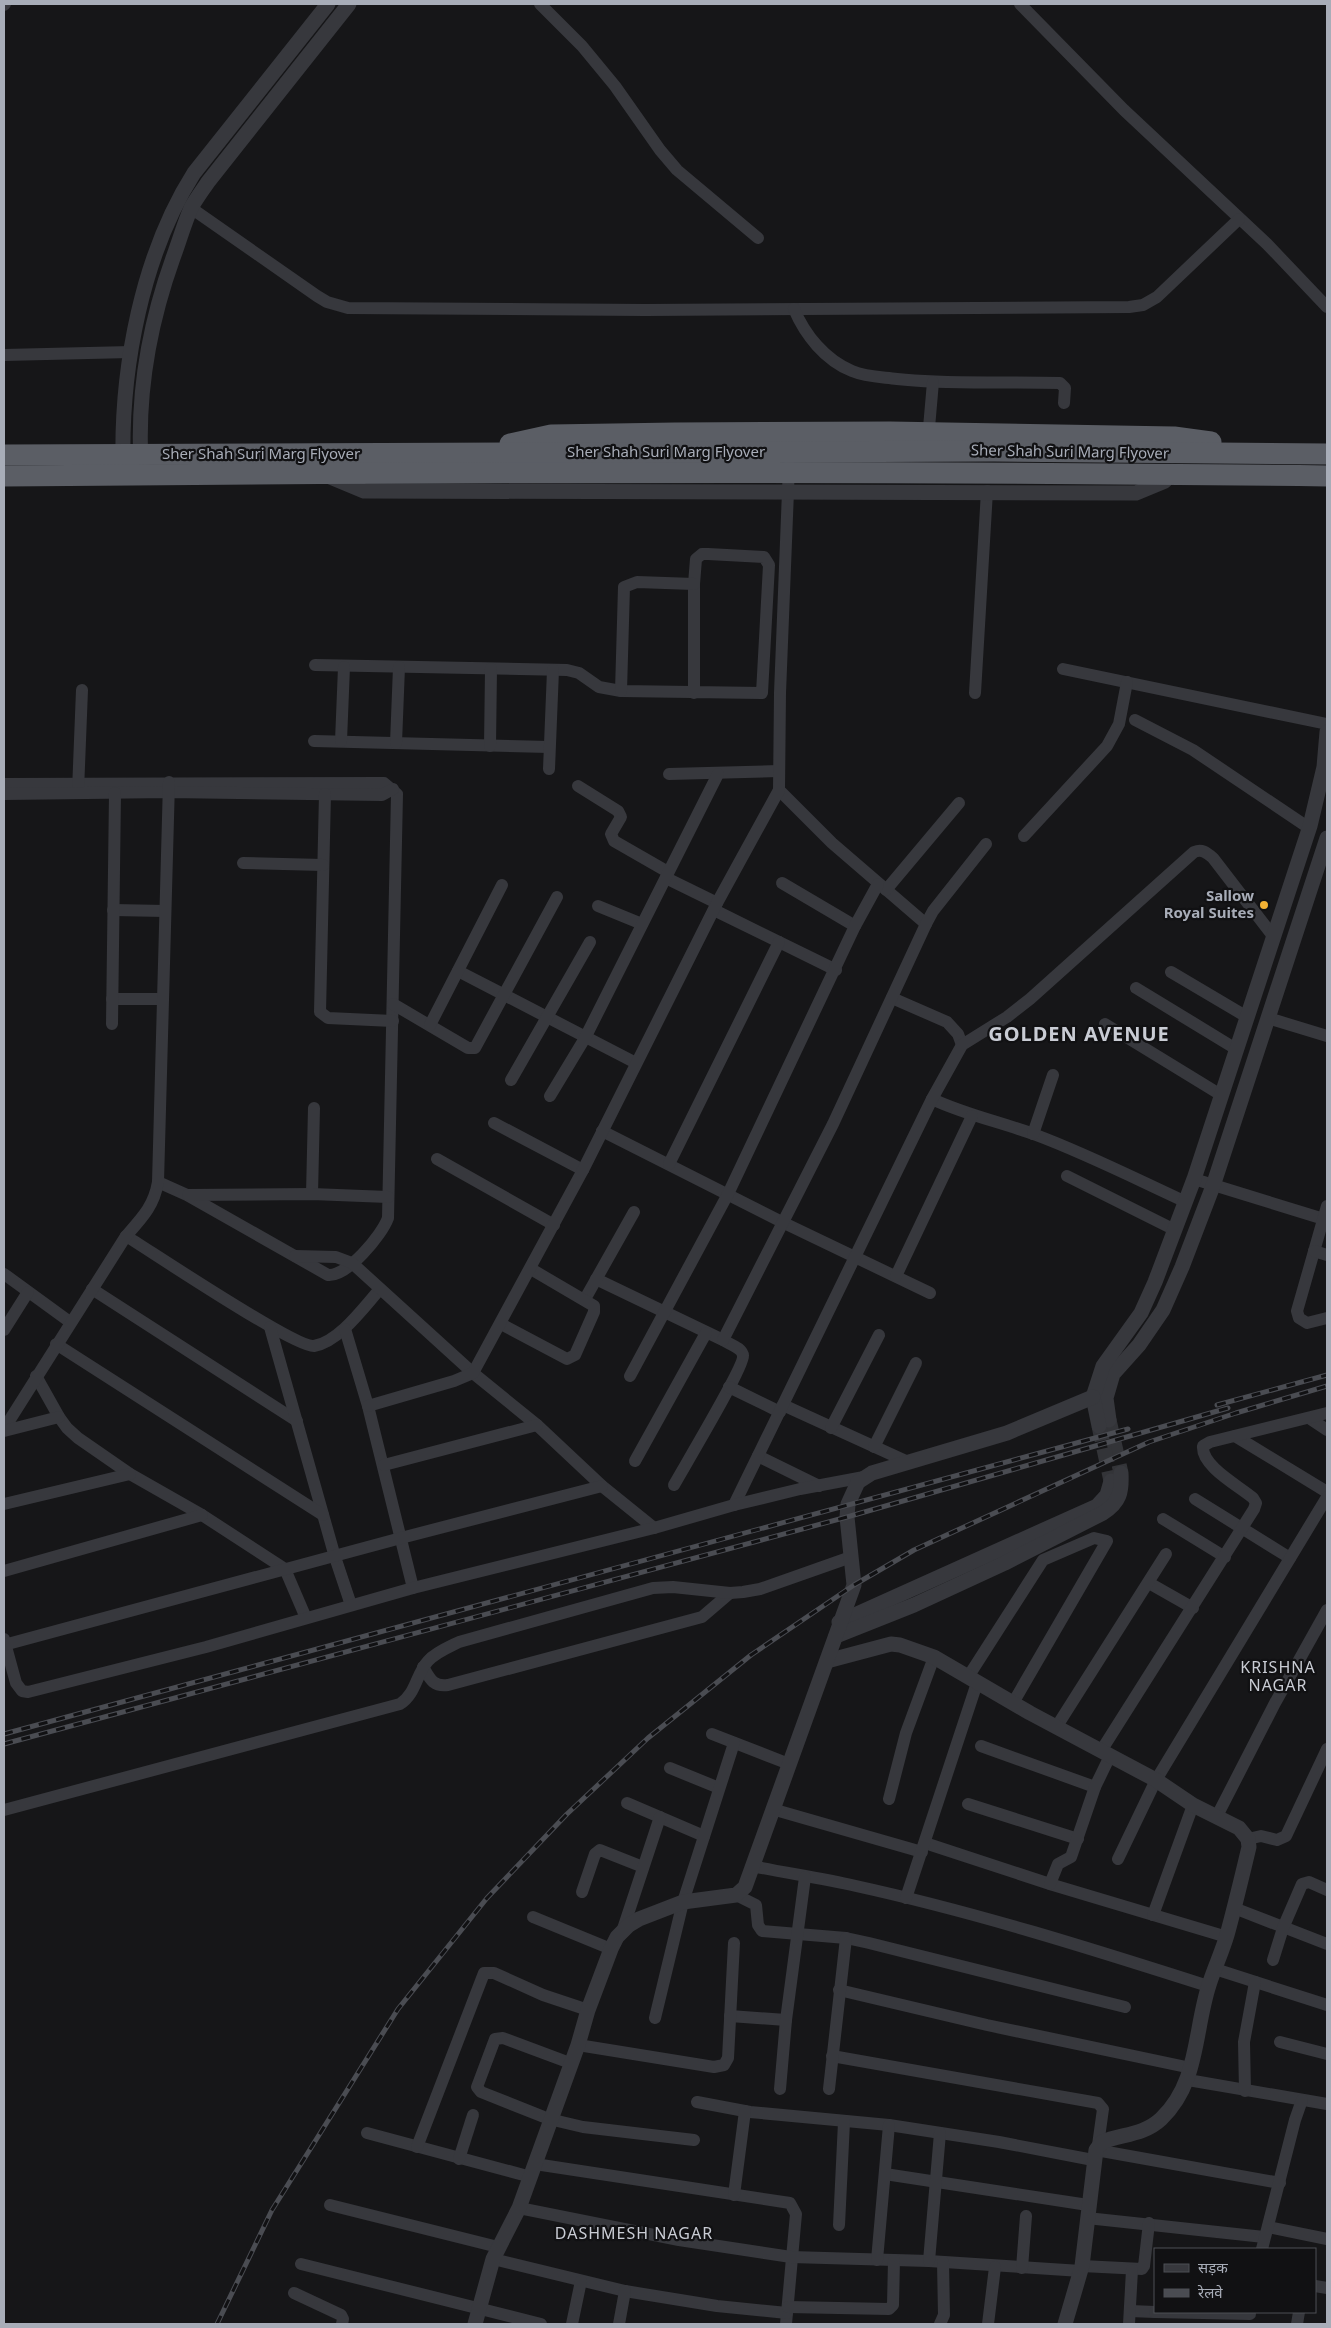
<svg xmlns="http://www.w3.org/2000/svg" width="1331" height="2328" font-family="'Noto Sans','Noto Sans Devanagari',sans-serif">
<rect width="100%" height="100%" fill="#161618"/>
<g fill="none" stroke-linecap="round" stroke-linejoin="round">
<!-- tertiary-tunnel -->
<g stroke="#333438" stroke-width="15" stroke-dasharray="15 8" stroke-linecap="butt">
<polyline points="1109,1420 1121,1473"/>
<polyline points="1099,1426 1111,1481"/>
</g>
<!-- minor -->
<g stroke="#37383d" stroke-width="12">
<polyline points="540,4 582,46 615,86 660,150 677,170 758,238"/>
<polyline points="1020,4 1124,110 1267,244 1327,307"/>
<polyline points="4,5 5,4"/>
<polyline points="191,208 317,296 327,302 348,308 645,310 1129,307 1143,305 1157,297 1239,219"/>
<path d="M794,309c11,26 31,51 58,62 14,6 30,6 45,8 54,6 108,2 163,4l5,5 -1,15"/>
<polyline points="4,355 131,352"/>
<polyline points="928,439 933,382"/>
<polyline points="315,665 567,670 579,673 599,687 621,691 762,693 769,565 764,557 708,554 702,554 696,559 694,584 694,693"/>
<polyline points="1063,669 1327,724"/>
<polyline points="621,691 624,587 637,582 694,584"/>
<polyline points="975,693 987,491"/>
<polyline points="1135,720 1193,750 1309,828"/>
<polyline points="314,741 549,747"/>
<polyline points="341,741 344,667"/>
<polyline points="396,743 399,667"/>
<polyline points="490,746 491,669"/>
<polyline points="549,769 553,670"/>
<polyline points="669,774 778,771"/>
<path d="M4,784l380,-1 13,11 -9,424c-6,17 -41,59 -60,57l-141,-80 -29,-13"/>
<polyline points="578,786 618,811 621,817 611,834 614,841 668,872"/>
<polyline points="779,790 832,843 926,924"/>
<polyline points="78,791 82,690"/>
<polyline points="4,794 169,792 382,795 393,789"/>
<polyline points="325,794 320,1012 328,1018 393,1021"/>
<polyline points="1024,836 1107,746 1119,724 1127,682"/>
<polyline points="243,863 323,865"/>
<polyline points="666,878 717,903"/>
<polyline points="782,883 855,926"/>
<polyline points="886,890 959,803"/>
<polyline points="598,906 642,924"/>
<polyline points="113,910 165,911"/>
<polyline points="714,910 836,970"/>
<polyline points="458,971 636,1063"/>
<polyline points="1171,972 1247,1017"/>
<polyline points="1136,988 1236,1049"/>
<polyline points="892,998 947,1022 958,1034 962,1045"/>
<polyline points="112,999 161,999"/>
<polyline points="393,1004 468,1048 475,1048 557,897"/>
<polyline points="1268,1018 1327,1036"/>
<polyline points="112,1024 115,793"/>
<polyline points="1105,1024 1221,1095"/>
<polyline points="430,1025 502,885"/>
<polyline points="511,1080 590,942"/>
<polyline points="550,1096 585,1038 718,774"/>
<path d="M932,1099c34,16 69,23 104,36 51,19 100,44 150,67"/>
<polyline points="494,1123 583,1170"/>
<polyline points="602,1131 784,1223 930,1293"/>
<polyline points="1033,1134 1053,1075"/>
<polyline points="437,1159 554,1225"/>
<polyline points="669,1164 779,942"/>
<polyline points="1067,1176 1175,1230"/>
<polyline points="1194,1179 1327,1220"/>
<polyline points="312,1194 314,1108"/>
<polyline points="188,1195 312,1194 388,1197"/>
<polyline points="1327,1206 1297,1311 1299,1318 1307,1323 1327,1318"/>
<path d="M126,1236c26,16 169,112 188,110 25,-4 50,-39 66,-57"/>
<polyline points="1314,1251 1327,1255"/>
<polyline points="295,1256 336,1257 352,1263 473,1373 537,1425 602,1486 654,1528"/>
<polyline points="4,1274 70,1322"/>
<polyline points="896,1276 972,1116"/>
<path d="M596,1279l127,61c6,4 20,8 20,16 1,11 -59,111 -69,129"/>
<polyline points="92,1289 297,1421"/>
<polyline points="585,1299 634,1212"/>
<polyline points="501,1324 567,1359 575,1355 594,1312 594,1306 531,1269"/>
<polyline points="270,1327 335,1557 351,1605"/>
<polyline points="345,1329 368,1406 413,1588"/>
<polyline points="4,1330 28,1292"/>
<polyline points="723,1340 833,1124 926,924 933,911 986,844"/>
<polyline points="56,1344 323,1515"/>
<polyline points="36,1376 59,1417 67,1428 78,1438 130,1474 202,1515 285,1569 306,1618"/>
<polyline points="630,1376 728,1194 855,926 878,884"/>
<polyline points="729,1387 780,1412"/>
<polyline points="783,1405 908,1462"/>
<polyline points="368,1406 454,1381 473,1373 583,1170 717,903 779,790 780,693 789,466"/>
<polyline points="1309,1418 1327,1430"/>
<polyline points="831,1428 879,1335"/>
<path d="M4,1429l122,-193c16,-18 28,-30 32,-54l11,-400"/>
<polyline points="4,1431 59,1417"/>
<polyline points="1235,1436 1327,1492"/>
<polyline points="874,1447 916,1363"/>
<polyline points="758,1456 819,1486"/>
<polyline points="635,1461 706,1333"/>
<polyline points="384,1465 537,1425"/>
<polyline points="1195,1499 1290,1558"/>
<polyline points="4,1504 130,1474"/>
<path d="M734,1505l198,-406 30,-54 45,-28 23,-18 164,-147c8,-3 12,0 19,6l60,78"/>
<polyline points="1163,1519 1225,1557"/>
<polyline points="4,1571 202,1515"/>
<polyline points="1149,1583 1193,1608"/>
<polyline points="4,1639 16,1683 22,1691 28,1692 206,1647 413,1588 654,1528 734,1505 800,1489 864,1477"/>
<polyline points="4,1645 401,1538 602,1486"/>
<path d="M423,1667c7,12 10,20 25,18l254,-68 28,-24"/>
<polyline points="968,1677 1043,1560 1094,1538 1107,1541 1013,1703"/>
<polyline points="1057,1726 1166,1554"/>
<polyline points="712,1734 789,1764"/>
<polyline points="981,1746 1095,1787"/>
<path d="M1101,1751l153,-242 2,-6 -3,-5c-14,-12 -52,-32 -50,-52l7,-4 117,-29"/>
<polyline points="670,1768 719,1788"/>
<polyline points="889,1799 906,1733 934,1657"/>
<polyline points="627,1803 704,1836"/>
<polyline points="968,1804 1078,1839"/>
<polyline points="772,1809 922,1852"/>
<path d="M4,1810l396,-106c16,-10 16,-30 28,-43 8,-9 21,-14 31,-19l194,-54 20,-1 57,6 13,-1 17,-3 91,-32"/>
<polyline points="1217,1816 1275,1703 1327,1610"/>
<polyline points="1248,1839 1261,1836 1277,1840 1286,1836 1327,1749"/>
<polyline points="925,1843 1053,1885 1227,1937"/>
<polyline points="1118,1859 1156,1780 1327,1497"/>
<path d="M752,1866c34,7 69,12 104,20 119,26 236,63 352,100"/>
<polyline points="1050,1884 1058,1864 1071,1857 1095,1787 1110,1756"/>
<polyline points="582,1892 595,1854 600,1850 643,1867"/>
<polyline points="736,1895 756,1905 758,1925 762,1931 846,1938 869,1943 1125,2007"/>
<polyline points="906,1898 977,1683"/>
<polyline points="1234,1908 1327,1944"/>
<polyline points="1153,1915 1193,1805"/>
<polyline points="533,1917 611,1949"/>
<polyline points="622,1932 660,1817"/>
<polyline points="1273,1960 1283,1928 1302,1884 1309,1882 1327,1890"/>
<polyline points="1215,1969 1327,2005"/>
<polyline points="839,1990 987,2025 1191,2068"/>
<polyline points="730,2016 786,2020"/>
<polyline points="655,2018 683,1902 734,1743"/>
<polyline points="1280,2042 1327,2054"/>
<polyline points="578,2045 714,2067 724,2065 728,2058 734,1943"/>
<polyline points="832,2056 1098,2103 1103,2109 1098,2145"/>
<polyline points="570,2063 503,2038 495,2039 477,2087 481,2092 549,2119 583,2127 694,2140"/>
<polyline points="1188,2080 1327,2104"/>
<polyline points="780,2089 786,2020 805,1877"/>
<polyline points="829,2089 846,1938"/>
<polyline points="1245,2091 1244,2042 1255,1982"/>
<polyline points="697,2102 750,2112 889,2125 999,2142 1093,2160"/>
<polyline points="367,2133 531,2177"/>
<polyline points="417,2147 484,1973 494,1973 543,1995 588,2010"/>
<polyline points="1096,2150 1280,2183"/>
<polyline points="459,2159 473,2115"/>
<polyline points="535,2164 790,2203 796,2214 786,2324"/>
<polyline points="885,2174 1088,2205"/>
<polyline points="734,2195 745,2111"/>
<polyline points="330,2205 498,2247"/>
<polyline points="519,2208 679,2240 791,2257 929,2261 1081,2271"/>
<polyline points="1087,2218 1264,2237"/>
<polyline points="839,2225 844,2122"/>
<polyline points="1268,2227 1327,2239"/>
<polyline points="1262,2249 1295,2120 1302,2100"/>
<polyline points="493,2259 625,2291 717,2306 787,2313"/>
<polyline points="877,2260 889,2125"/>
<polyline points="929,2261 940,2133"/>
<polyline points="301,2264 541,2324"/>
<polyline points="1082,2266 1142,2269 1144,2266 1149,2223"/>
<polyline points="1022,2268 1026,2216"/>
<polyline points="1315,2286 1327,2288"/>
<polyline points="294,2293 341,2315 343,2319 342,2324"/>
<polyline points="788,2307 889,2309 893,2305 894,2260"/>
<polyline points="1130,2311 1155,2312"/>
<polyline points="1155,2312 1250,2314"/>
<polyline points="572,2324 581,2281"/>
<polyline points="619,2324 625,2291"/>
<polyline points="940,2324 944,2315 943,2262"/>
<polyline points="988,2324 995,2267"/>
<polyline points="1129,2324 1132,2270"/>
<polyline points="1297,2324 1299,2312"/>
</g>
<!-- tertiary -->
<g stroke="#37383d" stroke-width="15">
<path d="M123,463c-2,-96 19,-208 71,-290l134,-169"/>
<path d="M141,463c-4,-71 8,-138 32,-205 6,-16 11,-34 18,-50 5,-9 11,-17 17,-26l141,-178"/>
<polyline points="328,476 364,491 1136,493 1165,481"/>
<polyline points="1109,1420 1106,1398 1113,1374 1139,1345 1163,1310 1182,1267 1213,1186 1327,838"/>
<polyline points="1099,1426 1093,1397 1103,1366 1141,1313 1155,1282 1194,1179 1310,826 1324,767 1327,732"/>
<polyline points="839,1622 1097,1506 1107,1495 1111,1481"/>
<path d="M836,1636l78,-31 91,-42 98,-50c17,-11 19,-21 18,-40"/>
<path d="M827,1661l64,-17 9,1 34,12 96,56 126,67 37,25 46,23 9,11 1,8c-7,29 -14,59 -22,88 -5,17 -13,34 -18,50 -15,46 -10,98 -48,134 -17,16 -39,15 -59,23l-6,8 -14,116 -17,58"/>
<polyline points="475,2324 493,2259 519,2208 578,2045 588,2010 611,1949 617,1937 629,1925 639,1919 683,1902 736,1895 745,1887 854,1585 847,1517 848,1504 858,1482 872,1473 1007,1433 1093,1397"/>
</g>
<!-- trunk -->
<g stroke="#5b5e65" stroke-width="21">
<polyline points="510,444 551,435 675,433 890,432 1174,437 1211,442"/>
<polyline points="4,455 994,451 1327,454"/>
<path d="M4,476c441,-4 882,-6 1323,0"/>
</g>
<defs>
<g id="rail">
<polyline points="1217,1405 1327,1375"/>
<polyline points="4,1734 1128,1429"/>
<polyline points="4,1744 847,1517 1228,1408"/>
<polyline points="217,2324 272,2210 398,2009 487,1898 567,1814 648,1738 751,1655 854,1585 914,1550 1149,1442 1236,1413 1327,1386"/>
</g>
</defs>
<!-- rail casing -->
<use href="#rail" stroke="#4a4c52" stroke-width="5"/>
<!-- rail -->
<use href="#rail" stroke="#111113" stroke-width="3" stroke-dasharray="9" stroke-linecap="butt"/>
</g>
<!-- markers -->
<circle fill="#f2b134" stroke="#111113" stroke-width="2" cx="1264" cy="905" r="5"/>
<g text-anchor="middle" stroke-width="4.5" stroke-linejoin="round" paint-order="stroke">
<!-- street labels -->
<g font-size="15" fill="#a8adb8" stroke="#111113">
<text x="666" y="457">Sher Shah Suri Marg Flyover</text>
<text transform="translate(1070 452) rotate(1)" y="5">Sher Shah Suri Marg Flyover</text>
<text x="261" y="459">Sher Shah Suri Marg Flyover</text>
</g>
<!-- poi labels -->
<g font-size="15" font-weight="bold" fill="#a8adb8" stroke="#111113" text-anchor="end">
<text x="1254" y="901">Sallow<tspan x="1254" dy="17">Royal Suites</tspan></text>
</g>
<!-- neighbourhood labels -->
<g font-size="16" letter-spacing="1" fill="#c9ccd4" stroke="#111113">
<text x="1278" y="1673">KRISHNA<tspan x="1278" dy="18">NAGAR</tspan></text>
<text x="634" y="2239">DASHMESH NAGAR</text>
</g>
<!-- district labels -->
<g font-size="20" font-weight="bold" letter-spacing="1" fill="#c9ccd4" stroke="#111113">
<text x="1079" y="1041">GOLDEN AVENUE</text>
</g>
</g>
<!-- border -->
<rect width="1331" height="2328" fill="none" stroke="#a8adb8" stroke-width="10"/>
<!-- legend -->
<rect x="1154" y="2248" width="162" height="65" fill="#111113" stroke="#4d4f55"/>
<rect x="1164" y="2264" width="25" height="8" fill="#37383d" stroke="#4d4f55"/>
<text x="1198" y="2273" font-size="15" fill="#a8adb8">सड़क</text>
<rect x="1164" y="2289" width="25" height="8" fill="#4a4c52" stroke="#4d4f55"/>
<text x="1198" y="2298" font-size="15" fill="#a8adb8">रेलवे</text>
</svg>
